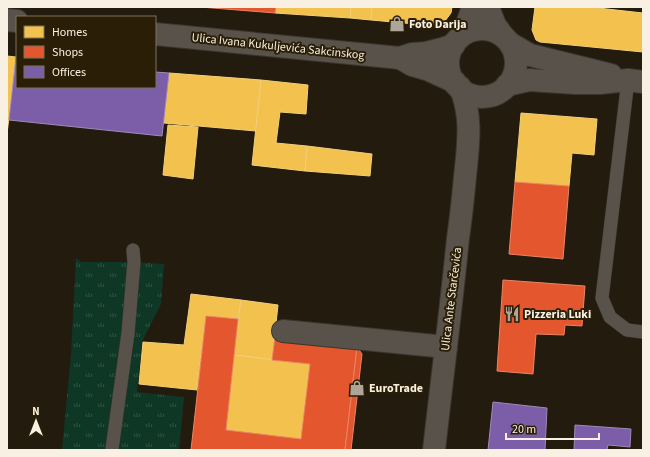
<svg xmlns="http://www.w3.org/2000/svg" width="650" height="457" font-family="'Source Sans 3',sans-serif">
<defs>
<pattern id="park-tufts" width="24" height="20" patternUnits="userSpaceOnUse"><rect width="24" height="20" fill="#0f3725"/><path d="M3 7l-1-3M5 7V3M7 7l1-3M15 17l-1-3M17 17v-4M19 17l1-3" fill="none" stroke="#335444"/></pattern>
</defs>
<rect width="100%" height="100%" fill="#221b0e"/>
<!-- park -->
<polygon fill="url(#park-tufts)" points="76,258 81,262 134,262 164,264 161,304 142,342 137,392 184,397 179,450 62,450 71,354"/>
<!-- homes -->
<g fill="#f2c14e" stroke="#f4cf7a">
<polygon points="276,7 351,7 350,18 275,13"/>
<polygon points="351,7 372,7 371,20 350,18"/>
<polygon points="372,7 452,7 451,13 445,21 437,26 371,20"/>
<polygon points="535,7 589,7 643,13 643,52 540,42 536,40 532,30"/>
<polygon points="7,56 16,57 7,134"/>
<polygon points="169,73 261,80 256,131 164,123"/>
<polygon points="261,80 308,85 306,114 280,112 276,143 307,146 305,171 252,165"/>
<polygon points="521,113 597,119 594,155 572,153 569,186 515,182"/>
<polygon points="168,125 198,127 193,179 163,175"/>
<polygon points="307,146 372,154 370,176 305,171"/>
<polygon points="191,294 241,300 238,319 206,316 197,390 139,384 143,342 184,345"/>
<polygon points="241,300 278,305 272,360 234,355"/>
<polygon points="234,355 310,364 301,439 226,430"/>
</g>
<!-- shops -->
<g fill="#e4572e" stroke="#ea8564">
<polygon points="200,7 276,7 275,13"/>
<polygon points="515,182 569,186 563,259 509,254"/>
<polygon points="503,280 585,286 582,326 565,325 564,335 536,334 533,374 497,371"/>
<polygon points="206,316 238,319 226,430 301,439 310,364 272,360 275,337 357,347 345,450 191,450"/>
<polygon points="357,347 362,354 351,450 345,450"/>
</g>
<!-- offices -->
<g fill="#7b5ea7" stroke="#a08ab9">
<polygon points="16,57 17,57 17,87 155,87 155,72 169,73 162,136 9,120"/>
<polygon points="493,402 547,408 545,450 488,450"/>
<polygon points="575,425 631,429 630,447 608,445 607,450 574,450"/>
</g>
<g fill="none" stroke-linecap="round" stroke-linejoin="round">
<defs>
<g id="lane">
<polyline points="628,80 602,298 610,317 627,330 643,332"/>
<polyline points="112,449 128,333 134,262 133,250"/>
</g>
<g id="street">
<polyline points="488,7 495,25 503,36"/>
<polyline points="7,20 17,21"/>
<circle cx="482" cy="63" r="34"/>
<polyline points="155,34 400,58 412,54 426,53 442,49 454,45"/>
<polyline points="460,37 467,24 473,7"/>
<polyline points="511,44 530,55 611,75"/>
<polyline points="400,58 412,65 429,70 455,82"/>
<polyline points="507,85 529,80 575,83 600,83 628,80 643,82"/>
<polyline points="283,331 446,347"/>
<path d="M434,450c8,-71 17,-141 24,-212 3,-20 5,-40 7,-61 3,-30 8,-61 -5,-90"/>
</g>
</defs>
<!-- lane casing -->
<use href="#lane" stroke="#3a352d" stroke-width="14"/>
<!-- street casing -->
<use href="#street" stroke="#3a352d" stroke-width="24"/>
<!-- lane -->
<use href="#lane" stroke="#58524a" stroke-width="13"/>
<!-- street -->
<use href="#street" stroke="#58524a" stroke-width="22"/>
</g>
<!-- icons -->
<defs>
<symbol id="shop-bare" viewBox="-9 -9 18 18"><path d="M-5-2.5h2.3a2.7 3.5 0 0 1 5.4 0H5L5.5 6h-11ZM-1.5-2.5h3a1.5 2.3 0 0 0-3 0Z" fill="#ada598" stroke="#2a1e06" stroke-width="2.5" paint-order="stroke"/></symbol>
<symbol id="restaurant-bare" viewBox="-9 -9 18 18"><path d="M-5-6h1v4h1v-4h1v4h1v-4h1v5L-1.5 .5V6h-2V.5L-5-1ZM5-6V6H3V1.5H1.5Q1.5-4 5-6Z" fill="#ada598" stroke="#2a1e06" stroke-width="2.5" paint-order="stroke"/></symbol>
</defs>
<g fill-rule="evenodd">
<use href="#shop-bare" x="386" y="13" width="22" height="22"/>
<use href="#restaurant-bare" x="501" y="303" width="22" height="22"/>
<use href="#shop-bare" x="346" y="377" width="22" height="22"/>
</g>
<g text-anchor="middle" stroke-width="4" stroke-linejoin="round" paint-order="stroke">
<!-- poi labels -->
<g font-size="12" font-weight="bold" fill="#f8f0e2" stroke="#2a1e06" text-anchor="start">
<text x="409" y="28">Foto Darija</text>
<text x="524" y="318">Pizzeria Luki</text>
<text x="369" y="392">EuroTrade</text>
</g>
<!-- street labels -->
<g font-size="12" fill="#f8f0e2" stroke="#2a1e06">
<text transform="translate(278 46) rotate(6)" y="4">Ulica Ivana Kukuljevića Sakcinskog</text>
<text transform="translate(451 299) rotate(-83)" y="4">Ulica Ante Starčevića</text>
</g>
</g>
<!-- border -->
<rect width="650" height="457" fill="none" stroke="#f8f0e2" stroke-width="16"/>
<!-- legend -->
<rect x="16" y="16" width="140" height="72" fill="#2a1e06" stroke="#7c725e"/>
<rect x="24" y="26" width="20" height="12" fill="#f2c14e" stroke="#7c725e"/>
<text x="52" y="36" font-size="12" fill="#f8f0e2">Homes</text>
<rect x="24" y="46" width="20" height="12" fill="#e4572e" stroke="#7c725e"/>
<text x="52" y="56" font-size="12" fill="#f8f0e2">Shops</text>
<rect x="24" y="66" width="20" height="12" fill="#7b5ea7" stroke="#7c725e"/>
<text x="52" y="76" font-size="12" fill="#f8f0e2">Offices</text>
<!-- north arrow -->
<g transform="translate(36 421)" stroke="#2a1e06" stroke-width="3" paint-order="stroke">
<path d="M0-3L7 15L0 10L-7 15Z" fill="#f8f0e2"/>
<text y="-6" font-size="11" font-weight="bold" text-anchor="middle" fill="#f8f0e2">N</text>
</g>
<!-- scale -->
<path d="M506 433v6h93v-6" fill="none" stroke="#f8f0e2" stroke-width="2"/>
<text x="512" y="433" font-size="12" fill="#f8f0e2" stroke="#2a1e06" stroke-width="3" paint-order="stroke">20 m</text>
</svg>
